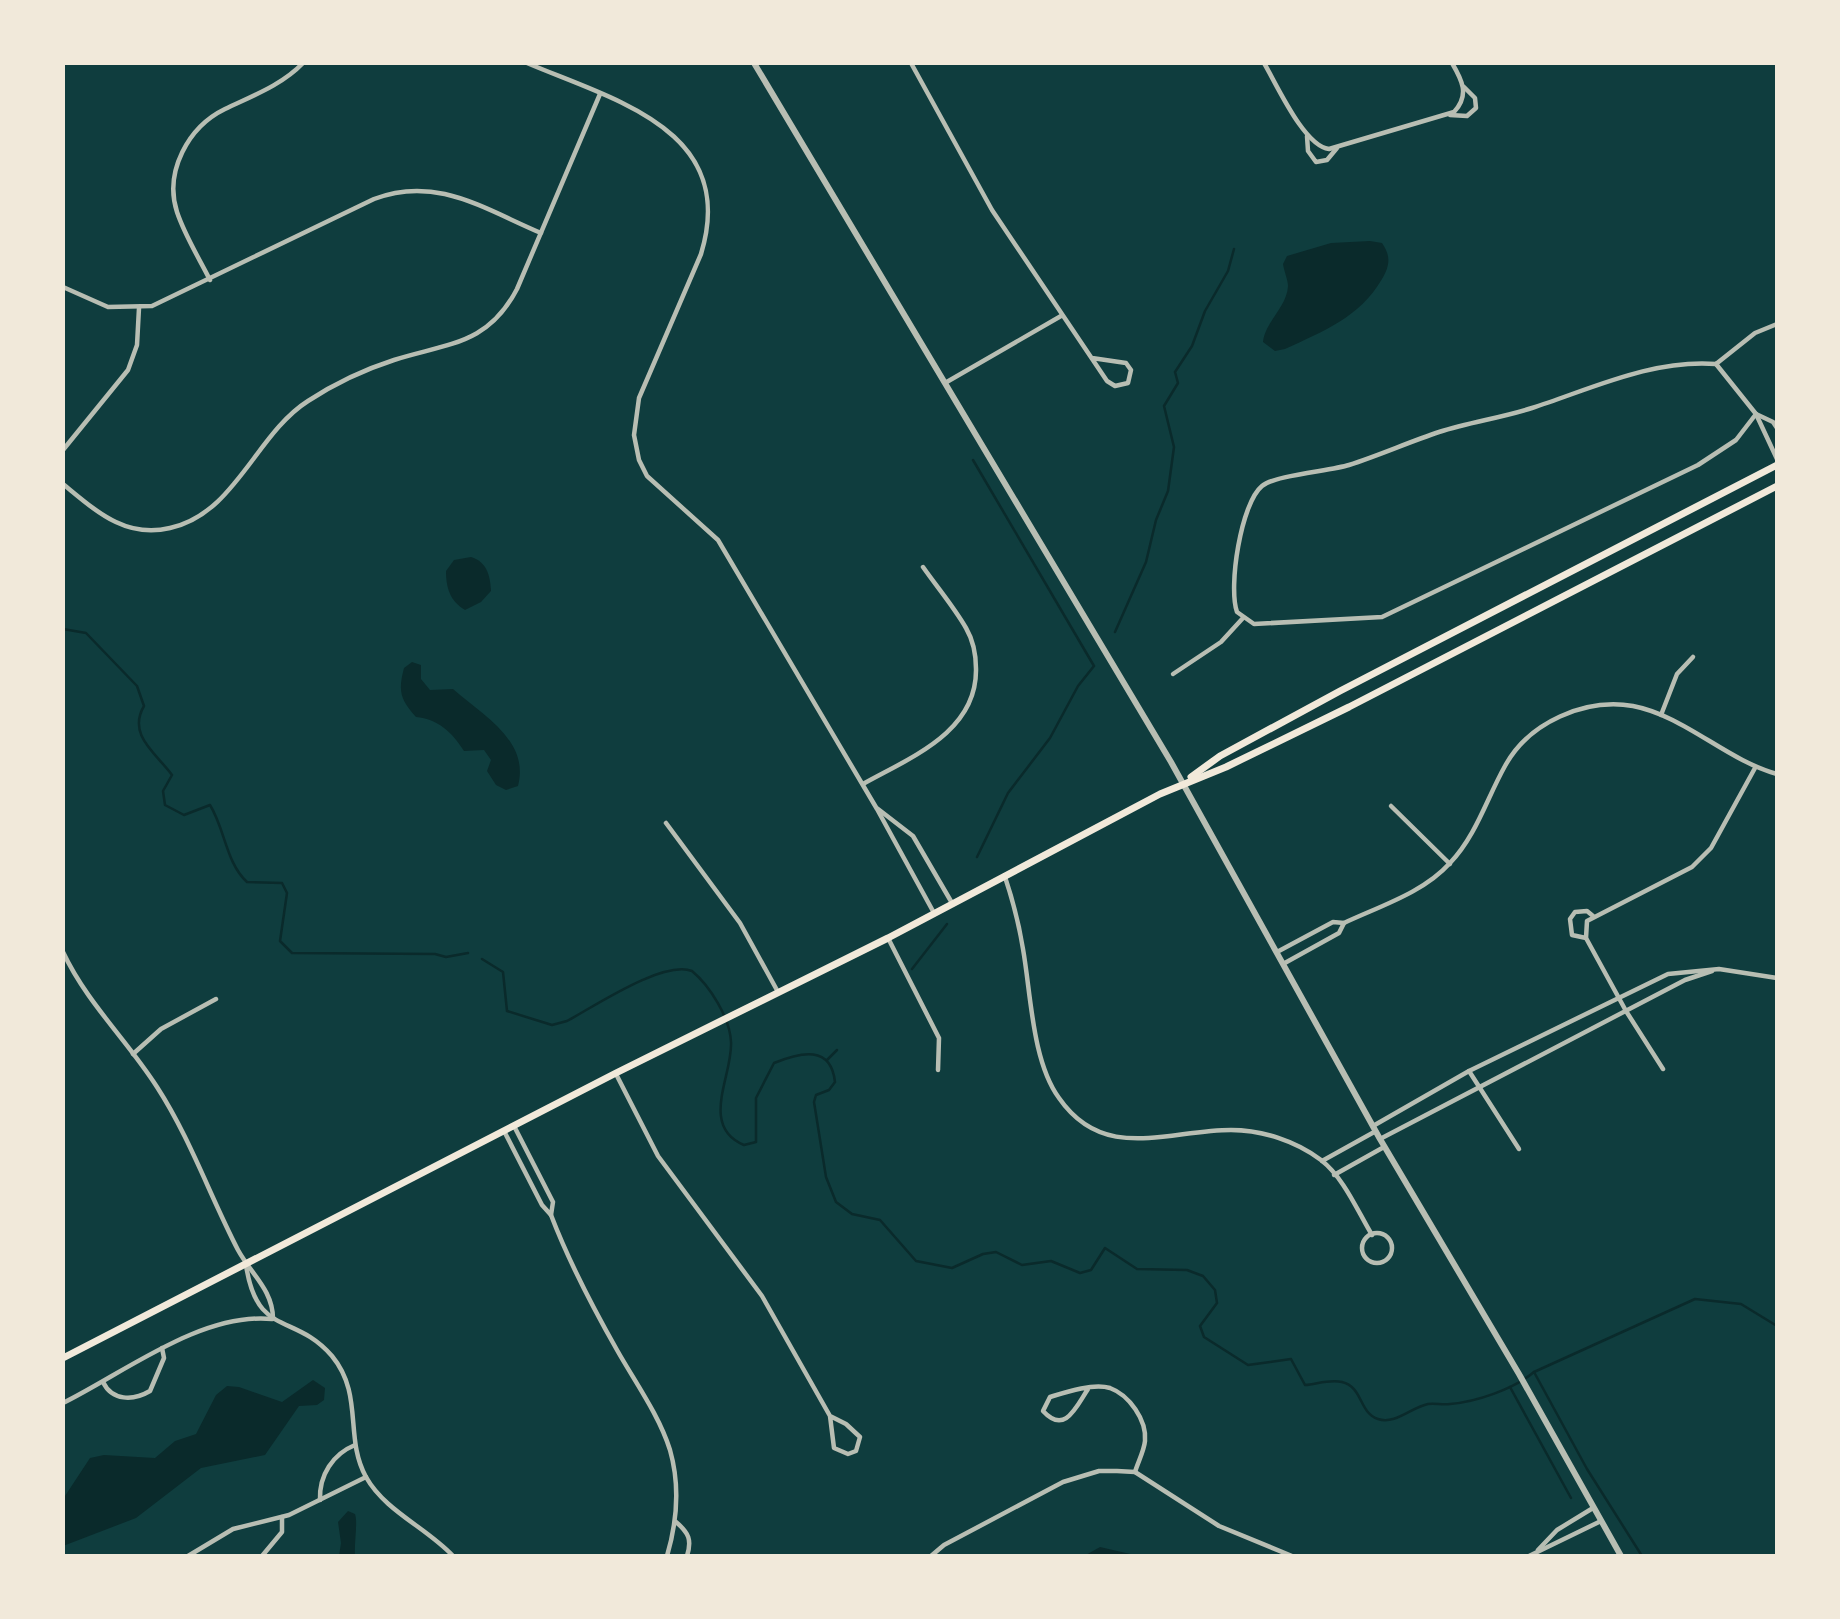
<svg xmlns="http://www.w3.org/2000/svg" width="1840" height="1619" font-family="'Exo 2',sans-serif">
<rect width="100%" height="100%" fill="#0f3d3e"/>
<!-- water -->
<g fill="#0a2a2b">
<path d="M1370,241l12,2c9,13 8,22 0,36 -22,38 -58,52 -97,70l-10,2 -12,-9c2,-20 24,-35 25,-56 0,-6 -4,-15 -5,-22l4,-8 44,-13z"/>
<path d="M471,557c16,5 19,18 20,34l-10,11 -16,8c-15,-9 -19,-22 -19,-39l8,-11z"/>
<path d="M412,662l9,3v14l9,11 23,-1c29,26 77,51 65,97l-12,4 -10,-5 -9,-14 4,-11 -7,-10 -20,1c-12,-19 -26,-32 -48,-34 -16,-18 -18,-26 -12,-49z"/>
<polygon points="313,1380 325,1388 324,1400 317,1405 299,1406 265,1455 201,1468 136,1518 63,1546 63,1499 90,1458 104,1455 155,1458 175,1441 196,1434 216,1395 227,1386 239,1387 282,1402"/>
<path d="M348,1511l7,3c3,8 -1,30 0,42h-16l2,-13 -3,-21z"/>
<polygon points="1100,1547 1139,1556 1084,1556"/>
</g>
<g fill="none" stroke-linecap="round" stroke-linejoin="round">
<!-- stream -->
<g stroke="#0a2a2b" stroke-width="2.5">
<polyline points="973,460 1094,666 1078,686 1050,738 1008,793 977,857"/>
<path d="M63,629l23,4 51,53 7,20c-17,29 12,47 28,69l-9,16 2,14 19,10 26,-10c15,24 16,58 37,77l35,1 5,10 -7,48 12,12 143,1 11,3 22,-4"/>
<polyline points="1115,632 1146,562 1156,520 1168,491 1174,447 1164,406 1178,383 1175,372 1192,346 1205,311 1228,271 1234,249"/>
<path d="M482,959l21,13 4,39 45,14 15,-4c28,-15 96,-61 125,-50 18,15 38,47 39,71 2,33 -32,84 13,103l12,-3v-44l18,-35c27,-11 57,-18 61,19l-6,8 -13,5 -2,7 12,75 10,25 16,12 28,6 36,41 36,7 31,-14 13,-2 26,13 29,-4 29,12 11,-3 14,-22 32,21 50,1 16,6 12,14 2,13 -17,23 4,11 44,28 43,-6 14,26c12,-1 25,-6 37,-3 21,5 17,31 36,37 17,6 34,-12 50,-15 7,-1 14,1 22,0 26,-2 64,-15 84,-32l161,-73 46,5 36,22"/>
<polyline points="912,969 947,924"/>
<polyline points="827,1060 837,1050"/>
<polyline points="1534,1372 1587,1469 1642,1556"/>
<polyline points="1510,1387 1571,1498"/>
</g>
<!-- minor -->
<g stroke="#b8beb3" stroke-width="4.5">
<path d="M527,63c87,37 212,67 174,191l-62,144 -5,37 5,25 8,16 71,64 159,269 57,104"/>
<polyline points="911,63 992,210 1107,381 1115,386 1128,383 1131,370 1126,363 1092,358"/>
<path d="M1264,63c13,22 40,83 65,86l125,-37c16,-17 8,-32 -2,-49"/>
<polyline points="1450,115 1467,116 1476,108 1475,98 1464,87"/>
<polyline points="1307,136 1308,151 1316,162 1327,160 1337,148"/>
<path d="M210,280c-11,-22 -25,-44 -33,-68 -13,-40 11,-85 48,-103 27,-13 57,-24 78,-46"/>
<path d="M63,287l45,20 44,-1 222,-107c62,-24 110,10 167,34"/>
<path d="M1716,364c-64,-5 -125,25 -184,44 -31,10 -62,14 -93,24 -30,10 -59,23 -90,33 -19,6 -74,10 -87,21 -21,17 -34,101 -25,126l17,12 128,-7 316,-152 38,-25 20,-26"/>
<polyline points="1716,364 1756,414 1777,459"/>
<polyline points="1716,364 1755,333 1777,324"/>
<polyline points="945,383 1061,316"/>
<polyline points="1756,414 1773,422 1777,428"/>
<polyline points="63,450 128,370 137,345 139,308"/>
<path d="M63,484c32,26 62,55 107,44 65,-14 86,-94 138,-127 26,-17 58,-32 86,-41 54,-17 94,-15 123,-71l83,-195"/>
<polyline points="1173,674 1221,642 1243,618"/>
<polyline points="1661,715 1677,674 1693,657"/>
<path d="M863,784c46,-26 114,-51 113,-115 0,-14 -3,-29 -10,-41 -12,-21 -29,-41 -43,-61"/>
<polyline points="1391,806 1450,864"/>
<polyline points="878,809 913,836 952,903"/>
<polyline points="666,823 740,923 778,992"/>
<path d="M1005,877c8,24 14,47 18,72 8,45 9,112 36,149 45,65 109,32 172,32 31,0 65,11 90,30 23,18 36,50 51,75"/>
<polyline points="888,938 939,1038 938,1070"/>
<polyline points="1586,938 1572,935 1570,919 1575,912 1587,911 1593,916"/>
<path d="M63,952c24,51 64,88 94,135 33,51 53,109 81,163 13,24 35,40 35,69"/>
<path d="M1277,952l56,-30 11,1c36,-17 79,-30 106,-60 26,-27 37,-65 55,-97 24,-44 80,-68 128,-60 52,10 93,54 144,68"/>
<polyline points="1283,964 1339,933 1344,923"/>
<polyline points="133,1054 161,1029 216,999"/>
<polyline points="1663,1069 1626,1011 1586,938 1587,921 1692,867 1711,848 1755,768"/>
<polyline points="1469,1071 1519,1149"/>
<polyline points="616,1074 658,1156 762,1296 830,1416 846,1424 860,1437 856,1451 848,1454 834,1448 830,1416"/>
<polyline points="1373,1126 1469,1071 1668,974 1719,969 1777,978"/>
<polyline points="504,1131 542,1205 551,1215 553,1202 514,1126"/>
<polyline points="1380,1139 1685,980 1712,971"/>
<polyline points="1322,1161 1376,1131"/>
<polyline points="1334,1175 1384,1147"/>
<path d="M551,1215c18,47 41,91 66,135 18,32 42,65 53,100 10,35 7,72 -3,106"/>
<circle cx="1377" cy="1248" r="15"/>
<path d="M246,1265c11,73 48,47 86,91 32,39 12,81 34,121 19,34 61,51 87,79"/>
<path d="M103,1382c9,19 30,19 47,9l14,-33 -2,-10"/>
<path d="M1088,1389c-12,18 -23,46 -45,22l7,-14c16,-5 43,-14 60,-9 19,7 37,32 35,53 -1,10 -7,21 -10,31"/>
<path d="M63,1403c61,-30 138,-91 209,-84"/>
<path d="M320,1500c-1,-25 13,-46 35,-55"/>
<path d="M676,1522c13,11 16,18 11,34"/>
<polyline points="1538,1550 1557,1530 1593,1508"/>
<polyline points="188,1556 233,1529 289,1515 366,1477"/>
<polyline points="262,1556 282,1532 282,1517"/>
<polyline points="931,1556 944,1545 1063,1482 1099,1471 1117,1471 1135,1472 1219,1526 1292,1556"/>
<polyline points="1529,1556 1601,1521"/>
</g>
<!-- tertiary -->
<polyline stroke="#b8beb3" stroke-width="6" points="754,63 1171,762 1380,1139 1519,1374 1621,1556"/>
<!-- secondary -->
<g stroke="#f1e9da" stroke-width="7">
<polyline points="1191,777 1220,756 1340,691 1777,465"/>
<polyline points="63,1358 616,1073 888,938 1160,794 1226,767 1349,707 1777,486"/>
</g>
</g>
<!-- border -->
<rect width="1840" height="1619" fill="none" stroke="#f1e9da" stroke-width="130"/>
</svg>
